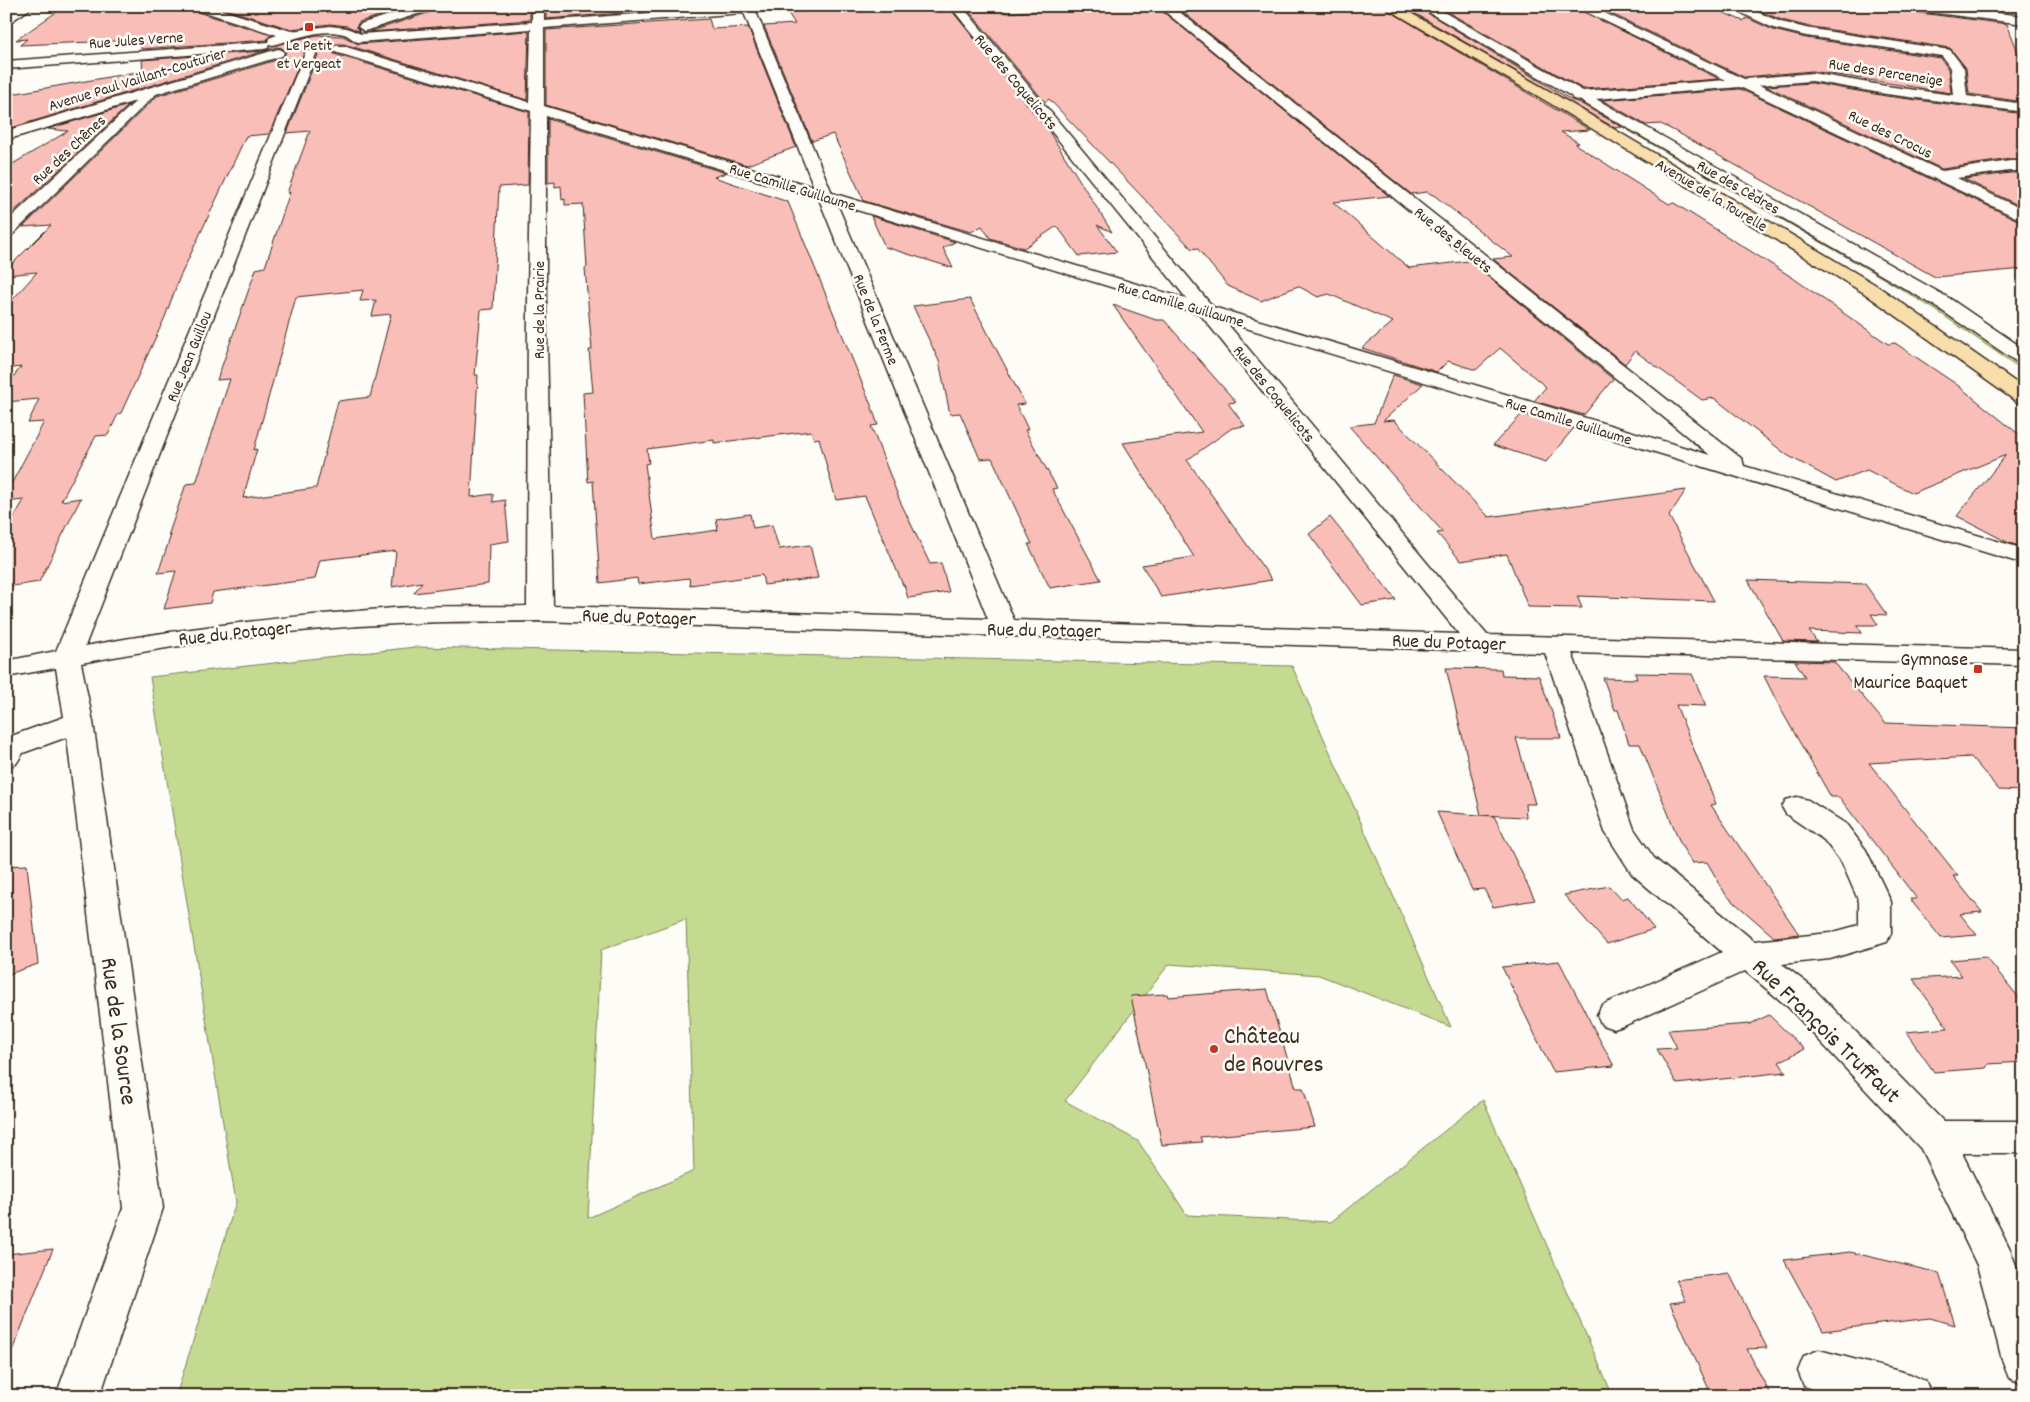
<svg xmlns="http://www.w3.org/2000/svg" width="2030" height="1402" font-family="Dekko,sans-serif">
<rect width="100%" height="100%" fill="#fdfcf7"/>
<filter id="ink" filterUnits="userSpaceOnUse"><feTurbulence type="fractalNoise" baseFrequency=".02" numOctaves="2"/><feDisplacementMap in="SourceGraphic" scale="10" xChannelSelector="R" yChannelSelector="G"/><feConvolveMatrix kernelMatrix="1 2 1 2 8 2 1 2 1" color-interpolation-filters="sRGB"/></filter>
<g filter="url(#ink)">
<!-- green -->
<g fill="#c3da90" stroke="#7f8257" fill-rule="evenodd">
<polygon points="1410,6 1417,6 1557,85 1557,87 1551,86"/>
<polygon points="1581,103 1584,103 1915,292 2024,366 2024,371 1934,309 1881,277"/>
<path d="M415,647l877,19 159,361 -132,-52 -150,-11 -104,137 73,40 49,74 144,7 152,-122 130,296h-1437l60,-194 -86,-525zM686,919l8,252 -106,47 13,-268z"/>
</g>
<!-- building -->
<g fill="#fabeb9" stroke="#3b2a1e" fill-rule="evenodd">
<polygon points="65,6 188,6 191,10 271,35 267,40 141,49 140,40 20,45 27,39 16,40"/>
<polygon points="216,6 412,6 359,22 356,27 361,32 347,26 330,24 291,29"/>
<polygon points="440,6 530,6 530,20 369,32 437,10"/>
<polygon points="546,6 658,6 659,10 546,19"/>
<polygon points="893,6 948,6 1050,133 1112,232 1097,225 1117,252 1079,256 1057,226 1024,248 990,238 982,226 971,232 864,201 833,134 812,141 764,26 795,24 788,13"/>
<polygon points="965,6 1000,6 1006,13 1094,6 1156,6 1389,196 1333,202 1409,268 1469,261 1613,379 1584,415 1534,401 1546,387 1500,348 1476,370 1448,361 1437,372 1362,348 1393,322 1329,294 1318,297 1298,286 1261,301 1228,286 1197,248 1192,249 1049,99 1045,102"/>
<polygon points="1175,6 1381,6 1590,130 1561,132 1579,143 1575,144 1669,204 1674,203 1790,276 1888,344 1895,343 1956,384 2021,436 2024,433 2024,547 2009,543 1957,516 2006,455 1913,493 1867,470 1836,482 1787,455 1714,398 1702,400 1635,351 1625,364 1493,259 1513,257 1435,196 1427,192 1411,194"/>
<polygon points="1402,6 1416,6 1573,101 1578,102 1622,127 1615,128"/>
<polygon points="1437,6 1466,6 1473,10 1524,6 1572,6 1719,79 1583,89"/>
<polygon points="1595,6 1633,6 1640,10 1708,6 1743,21 1747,18 1773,30 1806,38 1941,58 1948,69 1951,93 1812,71 1744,77"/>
<polygon points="1758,6 1896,6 1904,11 2007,24 2024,67 2024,102 1969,94 1966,68 1950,48 1806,26 1782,20 1755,9"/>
<polygon points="709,19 712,29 748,27 796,147 747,165 546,105 546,30"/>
<path d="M529,31l-2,69 -183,-56h-9l-4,4 3,6 195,58 -1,73 -29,2 -6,122 -12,1 -6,65h3l-7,122 22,-3v8l12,-2 4,41 -20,3 -1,40 -74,9 8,-11 -30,5 4,-36 -76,9 -5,19 -102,13 -3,11 -46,6 12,-38 -18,2 13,-38 -3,1 18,-52 10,-1 34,-104 -13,1 39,-111 9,-2 25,-75 -3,1 23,-62 -23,2 31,-78 -4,-6h-8l-37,85 -23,2 -67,143 -14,38 -44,96 -3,1 -10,21 -12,1 -35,65 20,-3 -42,84 -33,5v-56l18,-31 -18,2v-8l38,-72 -16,1 11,-24 -33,3v-16l15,-19 -15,2v-62l31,-35 -31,3v-5l45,-45 -28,2 134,-131 126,-38 3,-6 -4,-4 -5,-1 -266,81 -5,-1v-32l137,-24 -1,-11 122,-9 4,-1 2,-4 47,-11 26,1 15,8zM363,290l-3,11 16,-1 -4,16 19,-2 -21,83 -32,4 -22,87 -73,10 14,-49 -3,1 42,-153z"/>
<polygon points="1812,83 1886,96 2024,114 2024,159 2010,159 1942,169 1766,86"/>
<polygon points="1740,89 2024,223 2024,269 1935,277 1682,135 1661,124 1646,125 1602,100"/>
<polygon points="129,105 6,219 6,168 68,131 48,129"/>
<polygon points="548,119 726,173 714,177 788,202 871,405 878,425 871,426 900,501 930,564 941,563 949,592 908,598 904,585 903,585 865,496 836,500 819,438 814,439 811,431 714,443 714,440 647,449 649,463 645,464 655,539 718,530 716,519 750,514 753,528 772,525 779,549 810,545 818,578 764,585 762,575 690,585 689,578 638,584 637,578 600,583 593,481 588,482 583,393 593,392 589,350 592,350 585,268 587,267 583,204 565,205 565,199 562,200 561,186 555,187 555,182 548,183"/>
<polygon points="2010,173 2024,173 2024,208 1964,179"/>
<polygon points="871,216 955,242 943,248 953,268 885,247"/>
<polygon points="970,299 1025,404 1016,405 1028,429 1025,430 1057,488 1052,489 1101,580 1050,588 1028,544 1032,544 992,458 980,459 960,413 950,414 939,361 913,306"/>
<polygon points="1113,305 1156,320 1164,320 1236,402 1228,403 1245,426 1232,428 1187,460 1272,580 1161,597 1142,565 1194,557 1123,443 1202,432"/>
<polygon points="1393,375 1423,384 1383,421 1394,420 1489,517 1686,490 1669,516 1714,601 1577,596 1582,608 1528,607 1507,554 1461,561 1437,533 1443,532 1349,426 1374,423"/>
<polygon points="1522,414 1573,429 1546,462 1493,445"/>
<polygon points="1330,517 1375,573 1396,600 1362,605 1309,534"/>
<polygon points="1748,580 1865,584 1887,615 1871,614 1878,625 1857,625 1862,633 1809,631 1817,642 1783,641"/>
<polygon points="1795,661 1834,662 1885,723 2024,728 2024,791 1999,790 1971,757 1869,763 1958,876 1953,876 1982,912 1960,914 1977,935 1941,938 1910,899 1917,899 1839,797 1831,797 1780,708 1764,676 1805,677"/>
<polygon points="1446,668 1501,669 1502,675 1539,676 1561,738 1516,738 1535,804 1525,804 1526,817 1481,815"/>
<polygon points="1635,673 1692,674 1706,706 1676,705 1716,804 1711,805 1799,934 1774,937 1726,895 1707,862 1692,863 1681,845 1640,744 1629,744 1618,710 1615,710 1603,678 1637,679"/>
<polygon points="1437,812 1494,816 1535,900 1493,907 1484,889 1472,890"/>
<polygon points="27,865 38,964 6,975 6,866"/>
<polygon points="1609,886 1621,899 1628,897 1654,929 1607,944 1564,895"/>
<polygon points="1986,957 2024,1004 2024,1062 1988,1064 1986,1068 1934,1072 1906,1032 1948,1028 1913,979 1962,976 1950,960"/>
<polygon points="1559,961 1594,1029 1614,1066 1553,1072 1502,967"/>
<polygon points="1267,989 1296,1088 1303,1088 1315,1127 1200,1137 1202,1142 1162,1145 1131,996 1167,994 1168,997"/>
<polygon points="1769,1015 1804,1049 1779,1062 1786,1072 1677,1084 1657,1049 1677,1048 1668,1030 1750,1024"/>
<polygon points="53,1249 8,1361 6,1361 6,1254"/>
<polygon points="1850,1252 1939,1273 1955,1325 1930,1318 1823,1331 1784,1260"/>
<polygon points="1729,1273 1767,1348 1747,1349 1771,1396 1712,1396 1670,1303 1686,1301 1676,1280"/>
</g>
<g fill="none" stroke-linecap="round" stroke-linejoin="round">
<defs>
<g id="minor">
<polygon points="20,6 34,6 6,25 6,15"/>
<path d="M190,6h19l82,25 39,-5 17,2 14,6 171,-12v-16h12v15l197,-15h59l-6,3 -38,3 76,181 355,106 -237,-293h12l251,301 497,148 -552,-449h14l570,453 2,7 280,83v15l-798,-242 261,313 537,14v16l-452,-12 62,176 20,29 100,83 76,-8 29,-8v-23l-17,-39 -18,-23 -38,-26 -4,-7 4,-7 11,-3 11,3 38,24 20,26 25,52v31l-4,9 -57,17 -48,5 30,23 131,134h81v32h-62l48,96 14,39v96l-15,-6 -6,-15 -26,-98 -56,-116 -133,-142 -43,-36 -119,54 -12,4 -12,-4 -5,-10 5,-10 120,-53 -90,-78 -27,-42 -60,-179 -1005,-32c-48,1 -96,0 -144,3 -105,5 -211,19 -315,39l12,59 70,486 -63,188h-44l67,-188 -56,-471 -44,16 -7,11 -10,3v-29l58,-21 -8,-49 -50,9v-16l50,-10 250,-600h8l2,3 -231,592c102,-19 205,-30 309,-38 44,-3 89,-1 133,-2l1,-311 3,-184 -196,-59 -2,-3 2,-3h8l186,56 2,-73 -173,13c-6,-2 -8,-6 -14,-8 -24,-6 -48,5 -71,11l-4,-1 -1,4 -4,1 -258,20v-8l262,-19 1,-4 8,-3 -85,-27zM744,13l70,174 -270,-81v-78zM546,116l273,83 169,420 -435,-13 -7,-311zM837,204l363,110 259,320 -445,-14z"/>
<polygon points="419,6 438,6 436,8 368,30 364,31 358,27 360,24"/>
<polygon points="1418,6 1433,6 1583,91 1726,80 1574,6 1590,6 1744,79 1812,73 1886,86 1953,95 1950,68 1942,56 1806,36 1773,28 1727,6 1743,6 1781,22 1806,28 1950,50 1964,68 1967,96 2024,104 2024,112 1886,94 1812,81 1759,85 1942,171 2010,161 2024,161 2024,171 2010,171 1957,178 2024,210 2024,221 1740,87 1596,99 1949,298 2024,349 2024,364 2017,362 1935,306 1579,100 1573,99 1571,96"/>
<polygon points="1898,6 1936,6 2024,16 2024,24 1904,9"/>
<polygon points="278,49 282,50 284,53 282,56 156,94 12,235 6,236 6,222 136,101 6,140 6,131"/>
<polygon points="1819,1350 1910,1374 1925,1381 1932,1396 1831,1396 1804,1386 1798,1371 1804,1356"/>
</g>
<polygon id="major" points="1383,6 1398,6 1558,96 1876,285 2024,388 2024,404 2017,402 1864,293 1548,102"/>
</defs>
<!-- minor casing -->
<use href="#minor" stroke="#3b2a1e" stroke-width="3"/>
<!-- major casing -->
<use href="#major" stroke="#3b2a1e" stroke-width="3"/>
<!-- minor -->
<use href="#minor" fill="#fdfcf7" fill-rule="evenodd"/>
<!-- major -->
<use href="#major" fill="#f8deab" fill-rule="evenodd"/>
</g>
</g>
<!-- markers -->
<g fill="#c8321e" stroke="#fdfcf7" stroke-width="2">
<rect x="304" y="22" width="10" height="10" rx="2.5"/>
<rect x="1973" y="664" width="10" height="10" rx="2.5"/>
<circle cx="1214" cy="1049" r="5"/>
</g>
<g text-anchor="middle" stroke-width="5" stroke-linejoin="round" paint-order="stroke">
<!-- far-street labels -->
<g font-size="16" fill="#3b2a1e" stroke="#fdfcf7">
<text transform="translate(136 39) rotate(-4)" y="6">Rue Jules Verne</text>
<text transform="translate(1886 71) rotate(9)" y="6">Rue des Perceneige</text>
<text transform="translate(137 78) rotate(-17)" y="6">Avenue Paul Vaillant-Couturier</text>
<text transform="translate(1017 81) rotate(50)" y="6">Rue des Coquelicots</text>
<text transform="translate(1891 133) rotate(26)" y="6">Rue des Crocus</text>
<text transform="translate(68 149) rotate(-43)" y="6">Rue des Chênes</text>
<text transform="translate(793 186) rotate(17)" y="6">Rue Camille Guillaume</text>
<text transform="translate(1739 186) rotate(30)" y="6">Rue des Cèdres</text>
<text transform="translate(1712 194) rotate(31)" y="6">Avenue de la Tourelle</text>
<text transform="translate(1454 239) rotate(39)" y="6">Rue des Bleuets</text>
<text transform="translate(1181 303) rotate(16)" y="6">Rue Camille Guillaume</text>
<text transform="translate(538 310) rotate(-90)" y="6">Rue de la Prairie</text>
<text transform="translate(877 319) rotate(68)" y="6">Rue de la Ferme</text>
<text transform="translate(188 356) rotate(-68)" y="6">Rue Jean Guillou</text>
<text transform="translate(1275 393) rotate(51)" y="6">Rue des Coquelicots</text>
<text transform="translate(1569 420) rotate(17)" y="6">Rue Camille Guillaume</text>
</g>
<!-- far-poi labels -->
<g font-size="16" fill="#3b2a1e" stroke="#fdfcf7">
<text x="309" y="50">Le Petit<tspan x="309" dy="18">et Vergeat</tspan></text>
</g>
<!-- street labels -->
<g font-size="20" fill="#3b2a1e" stroke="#fdfcf7">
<text transform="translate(639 616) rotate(2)" y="7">Rue du Potager</text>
<text transform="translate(1044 629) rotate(1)" y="7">Rue du Potager</text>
<text transform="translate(235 632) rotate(-6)" y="7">Rue du Potager</text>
<text transform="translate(1449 641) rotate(2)" y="7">Rue du Potager</text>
</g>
<!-- poi labels -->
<g font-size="20" fill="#3b2a1e" stroke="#fdfcf7" text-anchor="end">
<text x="1968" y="665">Gymnase<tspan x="1968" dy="23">Maurice Baquet</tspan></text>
</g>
<!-- near-street labels -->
<g font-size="24" fill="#3b2a1e" stroke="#fdfcf7">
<text transform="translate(1827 1030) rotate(44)" y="8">Rue François Truffaut</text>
<text transform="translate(120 1031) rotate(82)" y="8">Rue de la Source</text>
</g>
<!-- near-poi labels -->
<g font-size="24" fill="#3b2a1e" stroke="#fdfcf7" text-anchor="start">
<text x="1224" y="1043">Château<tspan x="1224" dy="28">de Rouvres</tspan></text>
</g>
</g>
<!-- margin -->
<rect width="2030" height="1402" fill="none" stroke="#fdfcf7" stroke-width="25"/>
<rect x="12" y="12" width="2005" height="1377" fill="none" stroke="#3b2a1e" stroke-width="2" filter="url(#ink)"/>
</svg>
